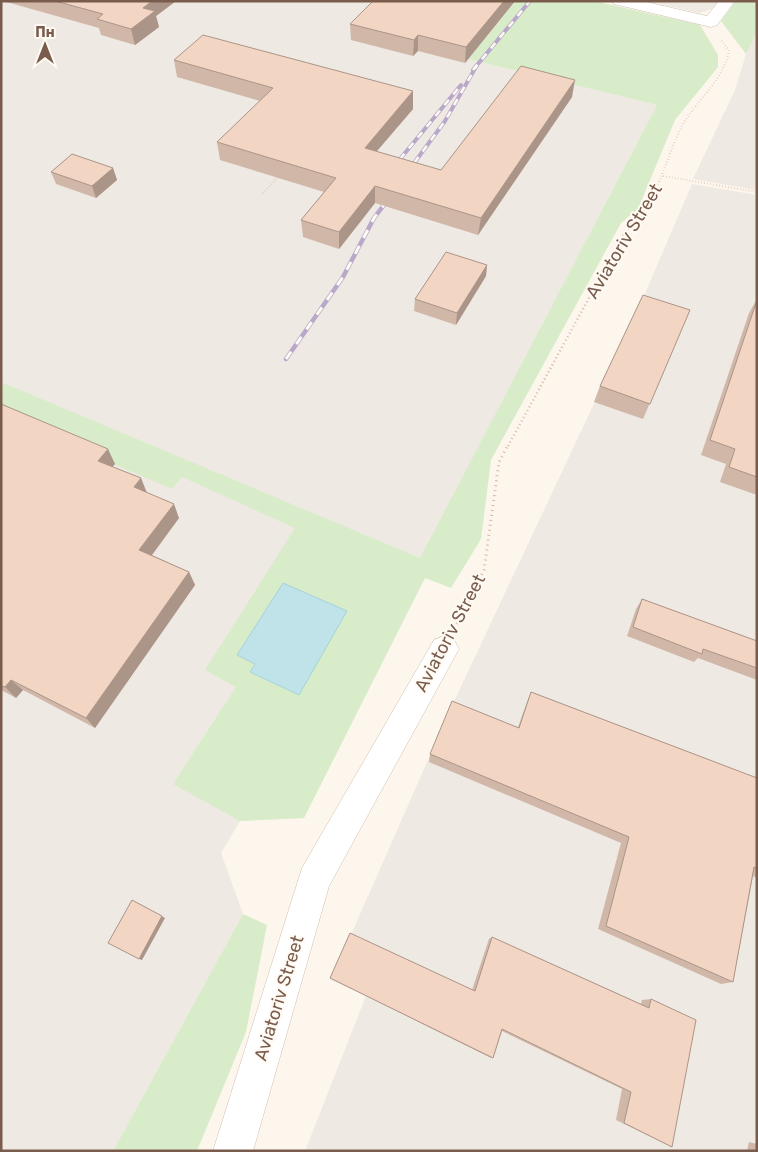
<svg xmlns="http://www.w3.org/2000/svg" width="758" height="1152" font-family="Rubik,sans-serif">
<rect width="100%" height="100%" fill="#fdf6ec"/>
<!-- industrial -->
<g fill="#efe9e4">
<polygon points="10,1 515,1 468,59 657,105 421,557 304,818 240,821 221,853 243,914 113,1151 1,1151 1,3"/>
<polygon points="646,1 719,1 714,8 700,13"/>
<polygon points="757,32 757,190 693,179 735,90 746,54"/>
<polygon points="692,184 757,195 757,1151 305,1151 366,996 331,980 450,710 637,312"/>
</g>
<!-- green -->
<g fill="#d8ecc9">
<polygon points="515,1 594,1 700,25 718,55 718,67 675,120 638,209 621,223 491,460 481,539 451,588 425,578 304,818 240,821 173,784 236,687 205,670 295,528 182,477 172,489 1,416 1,382 420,558 657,105 468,59"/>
<polygon points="736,1 757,1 757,32 746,54 721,21"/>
<polygon points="243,914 267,925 246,1032 197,1151 113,1151"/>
</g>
<!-- water -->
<polygon fill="#bfe3e8" stroke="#a5d3da" points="283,583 347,611 299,695 250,672 255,664 237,655"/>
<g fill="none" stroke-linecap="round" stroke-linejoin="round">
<defs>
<g id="minor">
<polygon points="612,1 642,1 707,16 719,1 735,1 717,25 711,27 614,4"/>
<polygon points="444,636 454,640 459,649 454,658 329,886 253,1151 213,1151 302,868 434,640"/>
</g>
</defs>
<!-- minor casing -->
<use href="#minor" stroke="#d1beb0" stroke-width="1"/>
<!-- path-far2 -->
<g stroke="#d9b8a5" stroke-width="2" stroke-dasharray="0.5 2.5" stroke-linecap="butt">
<polyline points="663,176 757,192"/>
<polyline points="263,193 280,175"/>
<path d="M651,198c13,-23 19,-49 31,-72 15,-27 40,-43 47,-75l-8,-11"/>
</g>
<!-- path-far1 -->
<polyline stroke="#d9b8a5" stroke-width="2.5" stroke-dasharray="1 3" stroke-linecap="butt" points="508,446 625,232 640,217 651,197"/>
<!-- path -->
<polyline stroke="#d9b8a5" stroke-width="3" stroke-dasharray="1 4" stroke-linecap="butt" points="457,624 484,570 499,462 508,445"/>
<!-- minor -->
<use href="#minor" fill="#fff" fill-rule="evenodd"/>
<defs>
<g id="rail-far1">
<polyline points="473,70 530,1"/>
<polyline points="391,170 461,85"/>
<polyline points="406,174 445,121 477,65"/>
<polyline points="389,198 392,194"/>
</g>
<polyline id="rail" points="286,359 343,277 374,218 390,197"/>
</defs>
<!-- rail-far1 casing -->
<use href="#rail-far1" stroke="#b9a8c9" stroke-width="4"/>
<!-- rail casing -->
<use href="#rail" stroke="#b9a8c9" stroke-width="4.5"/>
<!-- rail-far1 -->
<use href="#rail-far1" stroke="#fffaf3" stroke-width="2.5" stroke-dasharray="7" stroke-linecap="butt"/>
<!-- rail -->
<use href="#rail" stroke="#fffaf3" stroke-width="3" stroke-dasharray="9" stroke-linecap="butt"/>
</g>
<!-- wall -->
<g fill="#d1b7a8">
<polygon points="3,1 176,1 156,16 159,27 135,45 101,35 99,28"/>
<polygon points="515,1 465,63 418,51 413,56 351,40 350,24"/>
<polygon points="174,60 413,91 413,109 376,152 441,170 572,97 478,235 375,203 339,249 303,237 301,220 324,192 220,160 217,142 260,101 177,77"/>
<polygon points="113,168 117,180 96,198 56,184 51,172"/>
<polygon points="487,265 486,276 456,325 414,311 415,299"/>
<polygon points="757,299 757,495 720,482 726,464 701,455 749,313"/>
<polygon points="690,310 643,419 594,402 600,386"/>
<polygon points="1,404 115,464 112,467 179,518 152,555 189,572 195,585 95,728 23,690 16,698 1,690"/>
<polygon points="642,599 757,641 757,680 698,658 694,662 627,636 636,609"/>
<polygon points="531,692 757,778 757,878 753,876 733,982 721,984 598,929 621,843 429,762 430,754 518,727 527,702"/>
<polygon points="492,937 641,1004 642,1000 651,999 672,1147 616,1120 622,1089 502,1031 493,1058 489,1057 330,978 472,990 489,939"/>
<polygon points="749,1142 757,1144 757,1151 747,1151"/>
</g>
<!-- shaded-wall -->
<g fill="#aa9588">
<polygon points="152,1 176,1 156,16 159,27 135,45 131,29 143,8"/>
<polygon points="504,1 515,1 465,63 466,47"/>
<polygon points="418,35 418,51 413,56 414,40"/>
<polygon points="575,80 572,97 478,235 481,218"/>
<polygon points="413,91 413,109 365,165 365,148"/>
<polygon points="113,168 117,180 96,198 92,186"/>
<polygon points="375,186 375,203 339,249 339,232"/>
<polygon points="487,265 486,276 456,325 457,313"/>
<polygon points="108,449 115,464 105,475 98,461"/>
<polygon points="141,478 147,493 134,487"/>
<polygon points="174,504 179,518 146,563 139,550"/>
<polygon points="189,572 195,585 95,728 86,718"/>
<polygon points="11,680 23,690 16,698 5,687"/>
<polygon points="132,900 165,918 142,960 139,959"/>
</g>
<!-- building -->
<g fill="#f3d5c3" stroke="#aa9588">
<polygon points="55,1 152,1 143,8 155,11 131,29 97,19 103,14"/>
<polygon points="373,1 504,1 466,47 418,35 414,40 350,24"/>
<polygon points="203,35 413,91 365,148 441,170 521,66 575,80 481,218 375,186 339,232 301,220 336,178 217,142 273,88 174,60"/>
<polygon points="72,154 113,168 92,186 51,172"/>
<polygon points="446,252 487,265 457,313 415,299"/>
<polygon points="643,295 690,310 650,404 600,386"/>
<polygon points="757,300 757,477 729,467 735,449 710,440"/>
<polygon points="1,404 108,449 98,461 141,478 134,487 174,504 139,550 189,572 86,718 11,680 5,687 1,686"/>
<polygon points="642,599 757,641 757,668 703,649 702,654 633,627"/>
<polygon points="531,692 757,778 757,868 754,867 733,982 606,926 629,837 430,754 452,701 519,728"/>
<polygon points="132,900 162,916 139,959 108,943"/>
<polygon points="350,933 475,991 492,937 649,1008 651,999 696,1020 672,1147 624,1123 631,1092 502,1029 493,1058 330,978"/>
</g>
<g text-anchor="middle" stroke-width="4" stroke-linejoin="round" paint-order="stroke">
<!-- street labels -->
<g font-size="18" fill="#7a5c4d" stroke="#fffaf3">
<text transform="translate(624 241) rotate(-59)" y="6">Aviatoriv Street</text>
<text transform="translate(450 633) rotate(-62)" y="6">Aviatoriv Street</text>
<text transform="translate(279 998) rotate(-73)" y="6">Aviatoriv Street</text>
</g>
</g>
<!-- border -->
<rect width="758" height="1152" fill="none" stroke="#7a5c4d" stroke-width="5"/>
<!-- north arrow -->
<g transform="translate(45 45)" stroke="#fffaf3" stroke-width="4" paint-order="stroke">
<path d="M0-4L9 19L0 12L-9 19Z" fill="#7a5c4d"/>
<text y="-8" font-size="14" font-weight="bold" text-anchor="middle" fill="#7a5c4d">Пн</text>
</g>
</svg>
